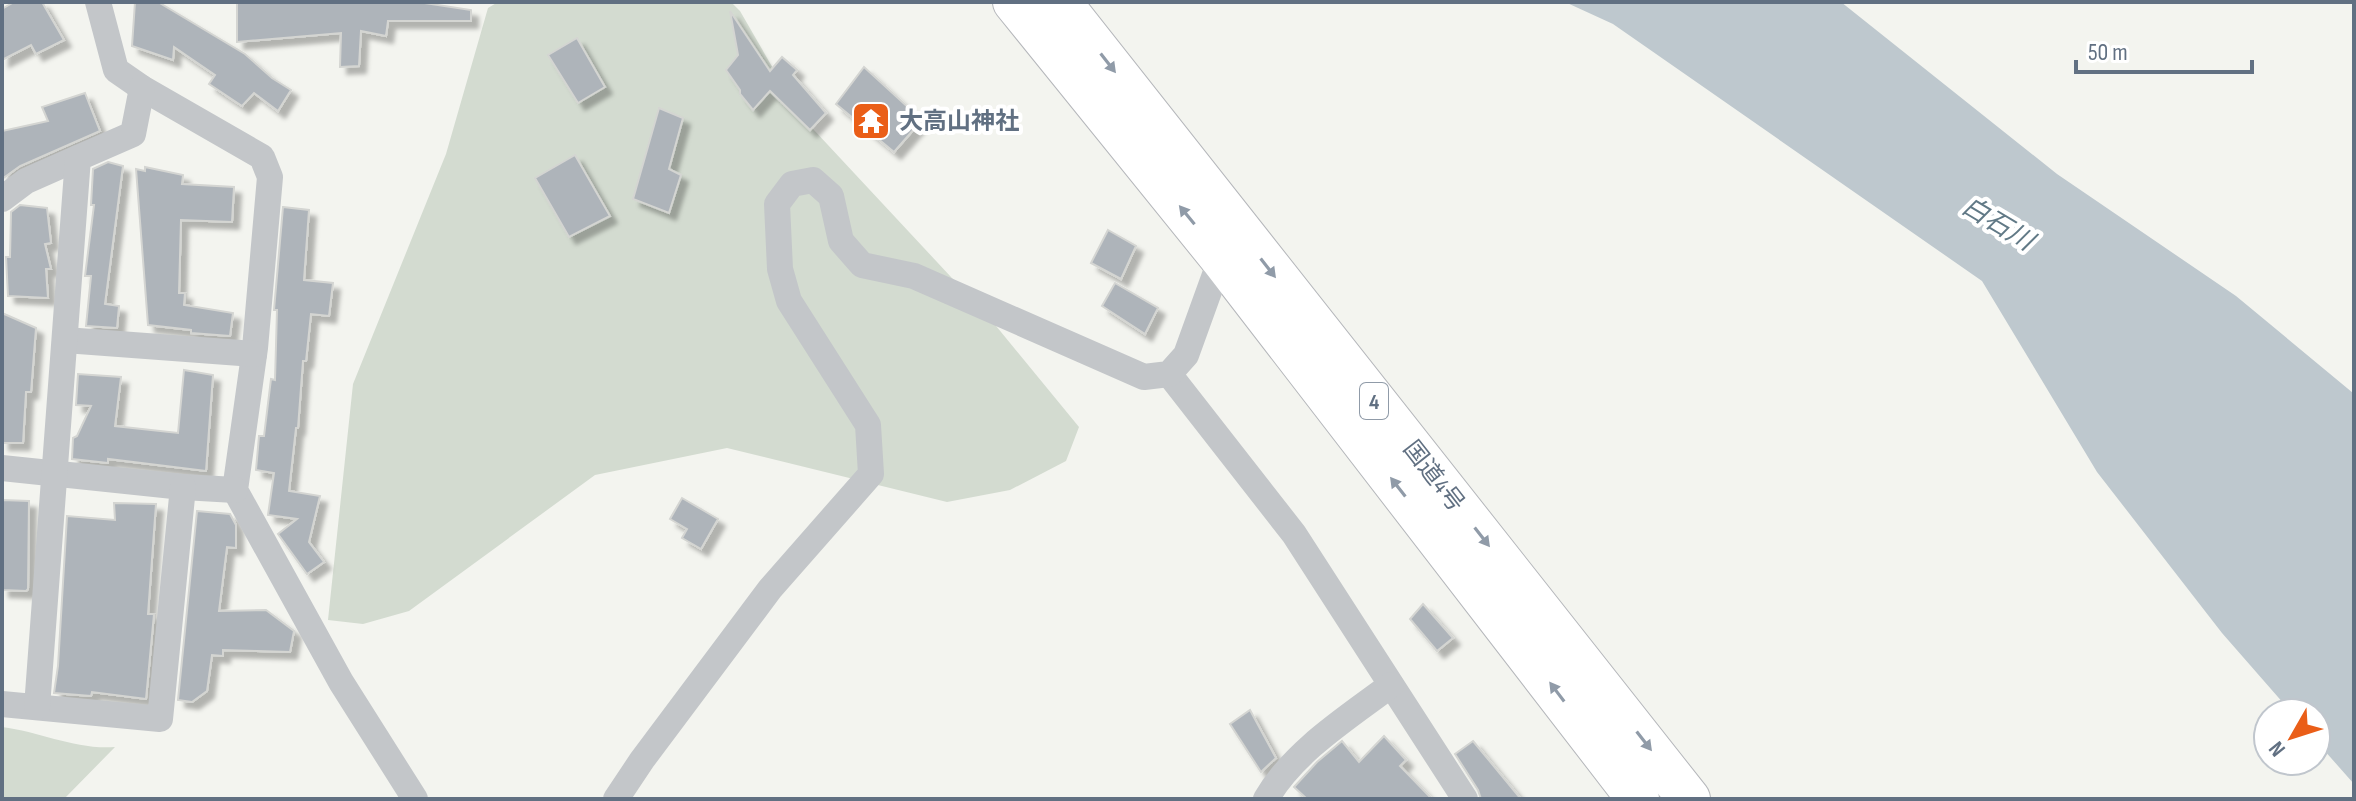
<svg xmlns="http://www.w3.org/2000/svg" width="2356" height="801" font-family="'Sofia Sans Condensed','Noto Sans JP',sans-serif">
<defs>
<filter id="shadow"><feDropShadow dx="7" dy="7" stdDeviation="2" flood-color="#0004"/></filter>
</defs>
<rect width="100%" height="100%" fill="#f3f4ef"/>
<!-- green -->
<g fill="#d3dbd0">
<polygon points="498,2 731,2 740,11 800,115 992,321 1079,427 1066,461 1010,490 947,502 727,448 595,475 409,611 363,624 328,620 353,384 446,154 488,8"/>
<path d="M2,727c39,5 74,23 113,20l-51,52h-62z"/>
</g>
<!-- water -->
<polygon fill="#bec8ce" points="1565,2 1841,2 2057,174 2236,296 2353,393 2354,784 2316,741 2316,713 2292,713 2222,633 2097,472 1982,281 1613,24"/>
<!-- building -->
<g fill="#aeb4ba" stroke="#d4d5d2" stroke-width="2" filter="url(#shadow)">
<polygon points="14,2 42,2 64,40 36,54 31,45 2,60 2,9"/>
<polygon points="135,2 158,2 245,54 272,78 291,90 278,111 254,93 242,106 209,84 215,75 174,47 173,60 132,46"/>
<polygon points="237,2 418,2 471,10 471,21 388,21 386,36 361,31 359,66 340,67 341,33 237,42"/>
<polygon points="730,11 770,71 782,57 797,70 793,75 826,113 810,130 770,91 753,110 740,94 740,90 726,70 738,55"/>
<polygon points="577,38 605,87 578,103 548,55"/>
<polygon points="864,67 922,120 894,152 836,104"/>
<polygon points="85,93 100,131 20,166 2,179 2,131 48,121 42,107"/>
<polygon points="659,108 683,118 669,169 681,175 669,213 633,199"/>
<polygon points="575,155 610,216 569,237 535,178"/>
<polygon points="108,162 123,166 105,304 119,306 117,328 86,326 91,276 85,276 94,205 91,205 93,169"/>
<polygon points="145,167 183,175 182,184 234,187 232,222 181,220 179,293 185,293 184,305 233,313 230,336 191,333 191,330 148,325 136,169 145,171"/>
<polygon points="20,205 47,208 51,243 45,244 51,269 46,269 48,298 8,296 6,257 10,257 11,212"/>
<polygon points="283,207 309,210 304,280 333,283 329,316 311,314 306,361 303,361 298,428 296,428 289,491 320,496 309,542 324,562 307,574 278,534 297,519 268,515 274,473 256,470 259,436 264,436 271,379 275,380 277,310 274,310"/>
<polygon points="1108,230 1136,246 1121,279 1091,263"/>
<polygon points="1115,283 1158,308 1145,334 1102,306"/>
<polygon points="2,313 36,328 31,392 26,392 23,443 2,443"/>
<polygon points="184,370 213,375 206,471 108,459 108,463 72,459 73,438 77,436 91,406 76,405 78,374 121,377 115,426 178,433"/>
<polygon points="682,498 718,519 701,549 682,538 687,529 670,519"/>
<polygon points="2,500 29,501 28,589 26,591 2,590"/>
<polygon points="114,503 156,504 148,614 154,614 146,699 92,692 91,696 54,693 58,666 67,516 115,520"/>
<polygon points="197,511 230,514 236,525 236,548 227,547 219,611 266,610 294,631 290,652 223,650 223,656 212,655 207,691 192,702 178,700"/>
<polygon points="1423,604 1453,638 1437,651 1410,619"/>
<polygon points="1250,710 1276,758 1261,772 1230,724"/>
<polygon points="1384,736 1406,760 1400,766 1432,799 1307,799 1294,787 1317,762 1342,741 1359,762"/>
<polygon points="1473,741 1521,799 1481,799 1478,790 1455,754"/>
</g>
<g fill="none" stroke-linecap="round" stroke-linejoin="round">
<defs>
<g id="trunk">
<polyline points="1014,2 1221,258 1638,799"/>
<polyline points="1060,2 1689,799"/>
</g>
</defs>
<!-- trunk casing -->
<use href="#trunk" stroke="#b5b7bb" stroke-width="44"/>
<!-- minor -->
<g stroke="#c3c6c9" stroke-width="26">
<polyline points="98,2 116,70 142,88 262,157 270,177 255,348 235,490 341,682 415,799"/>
<polyline points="2,199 26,181 78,158"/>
<polyline points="65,340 254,354"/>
<polyline points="1169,374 1294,534 1465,799"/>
<polyline points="2,468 183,487 235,490"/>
<polyline points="2,704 160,719 183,487"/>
<polyline points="37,707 78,158 133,134 142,88"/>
<polyline points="616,799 642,760 770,589 871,474 868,425 789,301 780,269 777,204 792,184 813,180 831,196 841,241 862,265 914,276 1144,377 1169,374 1186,355 1221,258"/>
<path d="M1266,799c28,-48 81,-81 125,-114"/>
</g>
<!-- trunk -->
<use href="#trunk" stroke="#fff" stroke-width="42"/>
</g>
<!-- one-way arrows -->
<defs><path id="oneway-solid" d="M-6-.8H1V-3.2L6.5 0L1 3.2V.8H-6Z" transform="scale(2)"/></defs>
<g fill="#909ba8">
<use href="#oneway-solid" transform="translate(1108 63) rotate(52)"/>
<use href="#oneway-solid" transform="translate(1187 215) rotate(-129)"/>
<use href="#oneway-solid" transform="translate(1268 268) rotate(52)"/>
<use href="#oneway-solid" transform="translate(1398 487) rotate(-128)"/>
<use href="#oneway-solid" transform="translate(1482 537) rotate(52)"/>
<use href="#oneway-solid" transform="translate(1557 692) rotate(-127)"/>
<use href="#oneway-solid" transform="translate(1644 741) rotate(52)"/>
</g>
<!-- icons -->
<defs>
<symbol id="temple-square" viewBox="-11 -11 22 22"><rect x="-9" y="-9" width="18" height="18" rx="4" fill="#ea5e18" stroke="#fff"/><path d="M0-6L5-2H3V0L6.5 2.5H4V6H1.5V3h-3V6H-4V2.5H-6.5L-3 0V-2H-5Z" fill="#fff"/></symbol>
</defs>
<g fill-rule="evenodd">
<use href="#temple-square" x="849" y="99" width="44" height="44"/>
</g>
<g text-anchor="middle" stroke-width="8" stroke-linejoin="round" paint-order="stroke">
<!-- shield labels -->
<rect fill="#fff" stroke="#909ba8" stroke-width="2" x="1360" y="383" width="28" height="36" rx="6"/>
<g font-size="22" font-weight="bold" fill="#617082">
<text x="1374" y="409">4</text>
</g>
<!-- poi labels -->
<g font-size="24" font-weight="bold" fill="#617082" stroke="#fff" text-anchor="start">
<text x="899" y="129">大高山神社</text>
</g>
<!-- street labels -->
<g font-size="24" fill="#617082" stroke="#fff">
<text transform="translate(1434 476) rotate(52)" y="8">国道4号</text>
</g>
<!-- water labels -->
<g font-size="26" font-style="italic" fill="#617986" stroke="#fff">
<text transform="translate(1998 223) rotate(31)" y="9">白石川</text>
</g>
</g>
<!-- border -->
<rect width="2356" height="801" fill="none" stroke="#617082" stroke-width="8"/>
<!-- north arrow -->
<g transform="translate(2292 737) rotate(231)"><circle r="38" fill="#ffffff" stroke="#c0c6cd" stroke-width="2"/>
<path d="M0-6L14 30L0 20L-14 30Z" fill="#ea5e18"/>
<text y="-12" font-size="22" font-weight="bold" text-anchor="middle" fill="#617082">N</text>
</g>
<!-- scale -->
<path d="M2076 60v12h176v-12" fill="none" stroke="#617082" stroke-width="4"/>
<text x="2088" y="60" font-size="24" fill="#617082" stroke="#ffffff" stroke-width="6" paint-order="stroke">50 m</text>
</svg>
